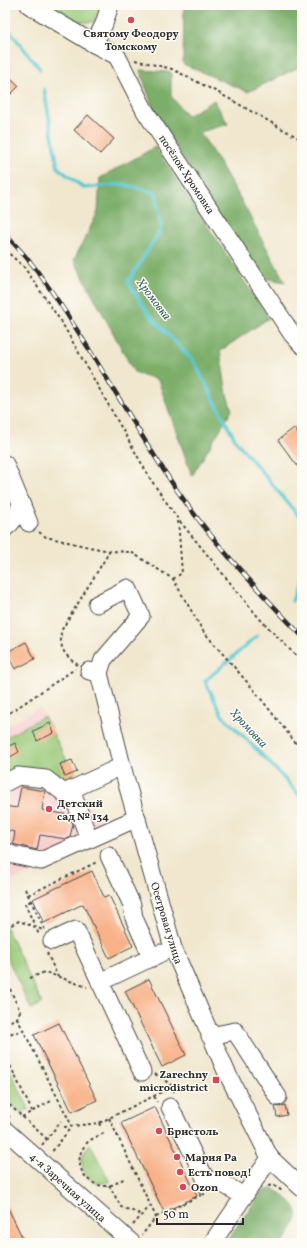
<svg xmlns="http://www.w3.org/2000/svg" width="307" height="1248" font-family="Vollkorn,serif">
<rect width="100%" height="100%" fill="#fdfcf7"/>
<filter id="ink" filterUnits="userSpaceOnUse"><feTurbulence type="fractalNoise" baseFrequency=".025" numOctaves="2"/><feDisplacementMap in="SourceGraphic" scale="8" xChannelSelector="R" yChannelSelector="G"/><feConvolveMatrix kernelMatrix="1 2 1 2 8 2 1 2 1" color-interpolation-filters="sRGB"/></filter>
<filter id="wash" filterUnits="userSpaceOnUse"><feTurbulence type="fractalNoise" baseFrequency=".012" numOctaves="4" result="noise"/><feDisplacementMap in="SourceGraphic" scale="16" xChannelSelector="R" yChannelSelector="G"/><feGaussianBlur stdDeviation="0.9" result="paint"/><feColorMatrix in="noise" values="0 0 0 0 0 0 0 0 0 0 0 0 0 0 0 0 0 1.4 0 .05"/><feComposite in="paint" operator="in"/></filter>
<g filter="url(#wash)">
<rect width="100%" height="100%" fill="#f1e7ce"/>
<!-- built -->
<polygon fill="#f7d0cf" points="40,707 106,836 5,884 5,727"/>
<!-- green -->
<g fill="#9bca79" stroke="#637a52">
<polygon points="43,5 102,5 94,22 70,22"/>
<polygon points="44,716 76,778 60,786 5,778 5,738"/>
<polygon points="5,925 42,1003 31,1009 5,953"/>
<polygon points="5,1061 29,1109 21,1113 5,1098"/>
<path d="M90,1144l20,38c-25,7 -37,-21 -20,-38z"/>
</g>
<!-- forest -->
<g fill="#7cae69" stroke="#546c4a">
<polygon points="184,5 302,5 302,62 299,67 248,92 183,64"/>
<polygon points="140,70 171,72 171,96 187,116 214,100 228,124 200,132 234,187 285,282 258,277 155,114"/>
<polygon points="155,147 269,318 220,351 227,395 232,410 192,476 158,380 134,372 74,260 98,212 100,178"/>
<path d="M273,1188c30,22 31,24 10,55h-58l37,-51z"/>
</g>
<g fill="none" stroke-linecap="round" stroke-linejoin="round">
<!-- stream -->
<g stroke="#5ac7d2" stroke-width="3.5">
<polyline points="5,25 40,69"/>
<polyline points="44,89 58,168 84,188 123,184 156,193 161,229 128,282 148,313 194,362 236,441 302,520"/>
<polyline points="292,601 302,574"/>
<polyline points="257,636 205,681 222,715 268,761 302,798"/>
</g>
</g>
<g id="blocks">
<!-- building -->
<g fill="#f8b188">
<polygon points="5,72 19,86 5,100"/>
<polygon points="88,115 114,139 100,154 74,130"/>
<polygon points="294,428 302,439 302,472 278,440"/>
<polygon points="26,642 35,659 15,669 7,652"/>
<polygon points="50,723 54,733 37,741 33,731"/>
<polygon points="15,743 19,752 5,760 5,748"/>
<polygon points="72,760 77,772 65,777 60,764"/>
<polygon points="21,787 45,791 42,810 69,815 73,824 70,837 66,839 40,835 37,850 13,844 15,832 5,830 5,806 17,808"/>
<polygon points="92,871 104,897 109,895 133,946 109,958 83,904 44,923 33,899"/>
<polygon points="149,979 186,1055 162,1067 125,991"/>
<polygon points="59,1023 97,1100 72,1112 34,1035"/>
<polygon points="285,1105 287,1115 277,1117 275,1106 279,1107"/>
<polygon points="155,1107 197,1196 164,1212 121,1123"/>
<polygon points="5,1202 25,1243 5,1243"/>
</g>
</g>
</g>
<g filter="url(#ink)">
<use href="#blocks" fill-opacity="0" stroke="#494743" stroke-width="1"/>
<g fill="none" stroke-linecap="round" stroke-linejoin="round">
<defs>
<g id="minor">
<polyline points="29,5 94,44 117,56 145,111 292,334 302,345"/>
<polyline points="94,44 104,24 110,5"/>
<polyline points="5,464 29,523"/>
<path d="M5,528c9,-6 13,-14 16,-24"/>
<polyline points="97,604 128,588 141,616 103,660 99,673"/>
<polyline points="89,671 99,673 122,766 173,948 226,1071 270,1158 302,1188"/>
<polyline points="5,783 18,776 46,779 64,793 122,766"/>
<polyline points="71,790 89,839"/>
<polyline points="5,851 13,855 41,861 137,818"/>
<polyline points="109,856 132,905 134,918 152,958"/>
<polyline points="52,941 76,930 142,1072"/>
<polyline points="100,982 161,953"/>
<polyline points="210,1036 235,1031 278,1097"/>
<polyline points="170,1107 205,1178 221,1183 244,1196"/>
<polyline points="5,1130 132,1243"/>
<polyline points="212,1243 270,1158"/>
</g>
</defs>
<!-- minor casing -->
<use href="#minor" stroke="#494743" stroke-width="19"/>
<!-- path -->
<g stroke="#494743" stroke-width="2" stroke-dasharray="3 3" stroke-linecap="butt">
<polyline points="135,60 172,69 219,93 302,140"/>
<polyline points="5,250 24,267 62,323 151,480 178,519 259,618 302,662"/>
<polyline points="39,532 46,537 89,547 110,551 131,552 173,579 203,631 254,690 302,751"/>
<polyline points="173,579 182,573 178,519"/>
<path d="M78,665c-15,-11 -18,-16 -17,-34l49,-80"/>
<polyline points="5,716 75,669"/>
<polyline points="25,889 45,930"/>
<polyline points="28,895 97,862"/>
<polyline points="31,901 25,904 39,935"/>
<polyline points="6,928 19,921 43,930"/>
<polyline points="47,953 58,977"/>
<polyline points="5,978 20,1011 17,1018 5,1024"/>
<polyline points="30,978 45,972 87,987"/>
<polyline points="17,1018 72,1126 51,1153"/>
<polyline points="5,1036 12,1033 24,1031"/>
<polyline points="5,1055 32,1111"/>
<polyline points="155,1074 170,1084 175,1094"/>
<polyline points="154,1096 157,1102"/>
<polyline points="5,1101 47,1139"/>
<polyline points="5,1112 10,1117"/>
<polyline points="22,1117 51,1101"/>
<polyline points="109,1118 156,1217 142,1235"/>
<polyline points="99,1123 101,1127"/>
<polyline points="64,1127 99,1123 172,1087"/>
<path d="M104,1133c-6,3 -14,6 -18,11 -15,17 -2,42 20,42 7,0 13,-5 19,-8"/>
<polyline points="42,1145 61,1121"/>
<polyline points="109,1185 121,1207 138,1213 141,1216"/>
<polyline points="268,1186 273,1185 284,1192"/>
<polyline points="199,1191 201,1195 205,1194"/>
<polyline points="156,1217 201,1195"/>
<polyline points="133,1225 150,1206"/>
</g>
<!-- minor -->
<use href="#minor" stroke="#fff" stroke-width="17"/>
<defs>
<path id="rail" d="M5,234c10,11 21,22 30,34 47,64 85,135 128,201 39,62 89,115 139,167"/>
</defs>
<!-- rail casing -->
<use href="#rail" stroke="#2b2b2b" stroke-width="4.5"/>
<!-- rail -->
<use href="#rail" stroke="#fdfcf7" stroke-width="3" stroke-dasharray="9" stroke-linecap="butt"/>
</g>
</g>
<!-- markers -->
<g fill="#d1495b" stroke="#fdfcf7" stroke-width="1.5">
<circle cx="131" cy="20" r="4"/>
<circle cx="49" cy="809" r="4"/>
<rect x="212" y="1076" width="8" height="8" rx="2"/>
<circle cx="159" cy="1131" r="4"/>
<circle cx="177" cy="1157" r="4"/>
<circle cx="180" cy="1172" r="4"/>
<circle cx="183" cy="1187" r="4"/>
</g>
<g text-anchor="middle" stroke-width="3" stroke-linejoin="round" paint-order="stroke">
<!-- poi labels -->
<g font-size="11" font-weight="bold" fill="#2b2b2b" stroke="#fdfcf7" text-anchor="start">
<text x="131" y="37" text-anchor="middle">Святому Феодору<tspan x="131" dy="13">Томскому</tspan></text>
<text x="57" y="807">Детский<tspan x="57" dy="13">сад № 134</tspan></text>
<text x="208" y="1078" text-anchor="end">Zarechny<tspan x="208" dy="13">microdistrict</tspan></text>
<text x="167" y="1135">Бристоль</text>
<text x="185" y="1161">Мария Ра</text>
<text x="188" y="1176">Есть повод!</text>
<text x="191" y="1191">Ozon</text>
</g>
<!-- street labels -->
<g font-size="11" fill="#2b2b2b" stroke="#fdfcf7">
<text transform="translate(187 174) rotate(57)" y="4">посёлок Хромовка</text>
<text transform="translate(167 923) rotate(73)" y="4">Осетровая улица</text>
<text transform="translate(68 1187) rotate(42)" y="4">4-я Заречная улица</text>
</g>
<!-- water labels -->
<g font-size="12" font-style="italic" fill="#3b6265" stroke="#fdfcf7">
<text transform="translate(154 299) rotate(53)" y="4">Хромовка</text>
<text transform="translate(249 728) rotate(47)" y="4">Хромовка</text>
</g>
</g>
<!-- margin -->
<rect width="307" height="1248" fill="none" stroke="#fdfcf7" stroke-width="20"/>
<!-- scale -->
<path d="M157 1218v6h86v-6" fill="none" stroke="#2b2b2b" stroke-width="2"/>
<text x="163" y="1218" font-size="12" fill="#2b2b2b" stroke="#fdfcf7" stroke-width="3" paint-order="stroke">50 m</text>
</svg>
